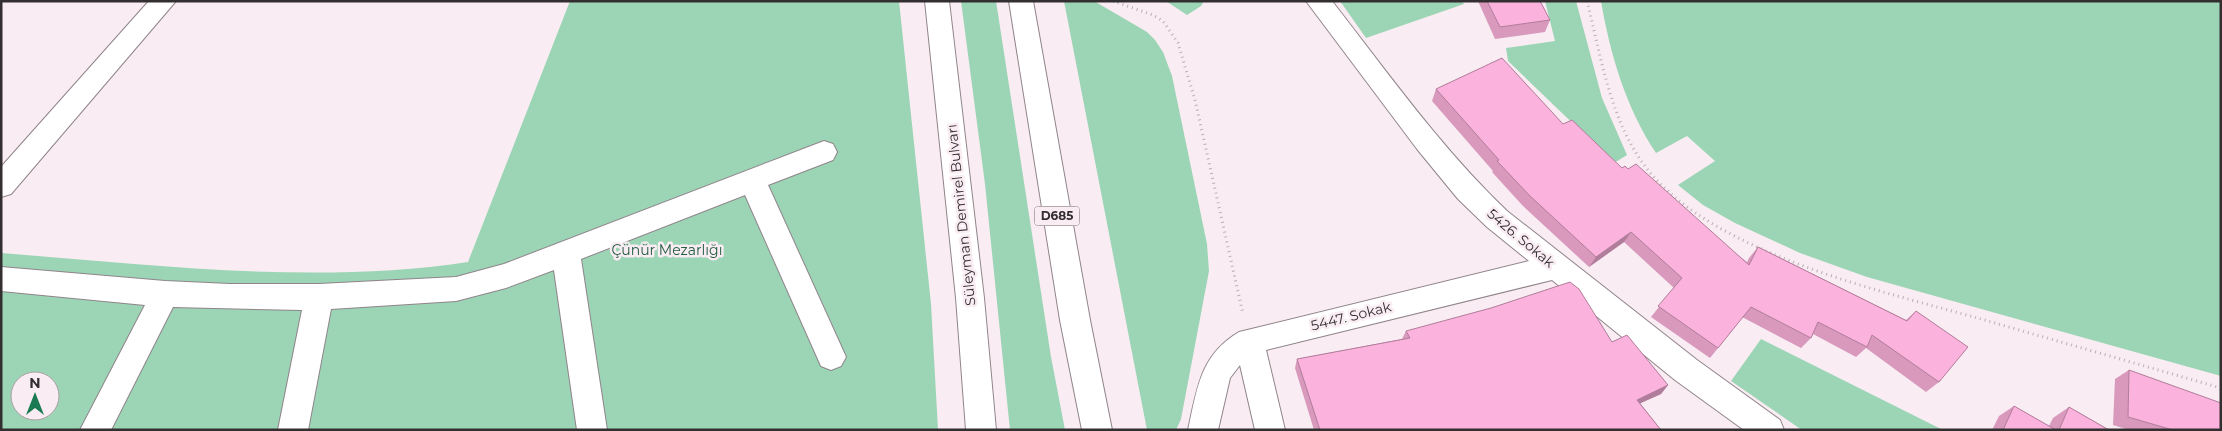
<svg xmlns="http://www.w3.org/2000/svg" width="2222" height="431" font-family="Montserrat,sans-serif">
<rect width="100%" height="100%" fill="#f9ecf2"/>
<!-- green -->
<g fill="#9bd5b5" fill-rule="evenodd">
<path d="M570,1h329l32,303 7,126h-937v-177c153,12 316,32 467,9zM20,381h30v30h-30z"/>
<polygon points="961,1 996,1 1051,357 1065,430 1010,430 985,184"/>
<polygon points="1064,1 1094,1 1147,32 1155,40 1163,52 1172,76 1207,244 1209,271 1181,419 1176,430 1147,430"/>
<polygon points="1166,1 1204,1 1201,6 1187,15"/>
<polygon points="1340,1 1462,1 1464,4 1366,38"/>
<polygon points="1545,1 1576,1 1602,98 1627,155 1614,163 1508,61 1506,48 1555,41"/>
<path d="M1601,1h620v375l-354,-99 -67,-24 -65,-30 -32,-18 -25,-20 37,-24 -28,-25 -31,17c-30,-45 -46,-99 -55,-152z"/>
<polygon points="1761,339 1943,430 1802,430 1731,381"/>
</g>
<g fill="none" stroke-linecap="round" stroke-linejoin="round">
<defs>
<g id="minor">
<polygon points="149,1 176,1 11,194 1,197 1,167"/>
<path d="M1306,1h26c56,72 109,147 175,210l190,149 83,60 4,10h-40l-69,-50 -123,-100 -286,70 19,80h-30l-15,-65 -10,13 -12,52h-30c9,-41 12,-75 51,-98l290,-71 -42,-34 -29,-28 -41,-50z"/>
<polygon points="824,141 833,144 837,152 833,160 768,185 846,357 841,366 831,370 821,366 745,195 581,259 607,430 577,430 554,270 506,288 456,301 331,309 308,430 278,430 302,310 173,307 111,430 80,430 145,305 1,291 1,267 165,281 230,284 319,284 456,277 504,264"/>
</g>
<g id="highway">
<polygon points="925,1 949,1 984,298 996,430 966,430 956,298"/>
<polygon points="1009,1 1033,1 1090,320 1112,430 1082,430 1060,320"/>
</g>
</defs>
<!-- minor casing -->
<use href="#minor" stroke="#90848b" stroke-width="2"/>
<!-- highway casing -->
<use href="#highway" stroke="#90848b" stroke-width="2"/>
<!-- path -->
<g stroke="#bab0b4" stroke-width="3" stroke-dasharray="1 4" stroke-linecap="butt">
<polyline points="1113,1 1153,15 1163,21 1178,43 1195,100 1243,314"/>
<path d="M1587,1c14,56 24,123 61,169 67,84 233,121 333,149 80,23 160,46 240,69"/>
</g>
<!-- minor -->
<use href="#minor" fill="#fff" fill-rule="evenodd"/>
<!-- highway -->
<use href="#highway" fill="#fff" fill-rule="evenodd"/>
</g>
<!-- wall -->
<g fill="#d899bd">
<polygon points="1478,1 1540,1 1550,20 1545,32 1495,39"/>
<polygon points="1436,89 1563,124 1747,262 1749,258 1758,247 1906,320 1916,311 1939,382 1926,392 1866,348 1856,357 1813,334 1811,338 1801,348 1742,317 1718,348 1710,358 1651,317 1674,288 1624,242 1589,267 1523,206 1492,172 1493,171 1432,101"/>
<polygon points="1406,331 1612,342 1668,385 1661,394 1640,403 1661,430 1314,430 1295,368 1297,359 1402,339"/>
<polygon points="2129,370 2221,430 2129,430 2113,425 2115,379"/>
<polygon points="2014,406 2049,426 2053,418 2069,407 2109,430 1992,430 1999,416"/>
</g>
<!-- shaded-wall -->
<g fill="#b07d9a">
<polygon points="1631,232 1624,242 1589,267 1596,257"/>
<polygon points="1668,385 1661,394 1630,408 1637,400"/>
</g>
<!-- building -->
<g fill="#fbb2dc" stroke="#b07d9a">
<polygon points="1487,1 1540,1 1550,20 1500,27"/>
<polygon points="1502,58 1563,124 1572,120 1622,168 1625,166 1628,169 1636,164 1749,265 1758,247 1907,321 1916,311 1968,347 1939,382 1872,335 1867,347 1818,322 1811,338 1751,307 1718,348 1658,306 1682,278 1631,232 1596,257 1529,195 1497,161 1499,160 1436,89"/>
<polygon points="1570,282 1579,289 1612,342 1627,335 1668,385 1637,400 1661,430 1320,430 1297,359 1410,338 1406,331 1491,308"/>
<polygon points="2129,370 2221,403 2221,430 2173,430 2128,417"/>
<polygon points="2014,406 2056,430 2003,430"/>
<polygon points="2069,407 2109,430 2059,430"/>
</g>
<g text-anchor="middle" stroke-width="5" stroke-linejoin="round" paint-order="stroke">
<!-- shield labels -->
<rect fill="#f9ecf2" stroke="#6e676a" stroke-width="1" x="1034.5" y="206.5" width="45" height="19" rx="4"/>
<g font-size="12" font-weight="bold" fill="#332e30">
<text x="1057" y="220">D685</text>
</g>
<!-- street labels -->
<g font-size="14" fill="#332e30" stroke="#f9ecf2">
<text transform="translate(961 215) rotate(-96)" y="5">Süleyman Demirel Bulvarı</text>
<text transform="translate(1521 238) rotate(40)" y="5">5426. Sokak</text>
<text transform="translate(1351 316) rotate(-14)" y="5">5447. Sokak</text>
</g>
<!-- park labels -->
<g font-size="14" fill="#225d41" stroke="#f9ecf2">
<text x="667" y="255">Çünür Mezarlığı</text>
</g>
</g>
<!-- border -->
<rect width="2222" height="431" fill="none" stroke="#332e30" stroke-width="5"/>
<!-- north arrow -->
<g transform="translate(35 396)"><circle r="24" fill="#f9ecf2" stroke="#aaa0a4"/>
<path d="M0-4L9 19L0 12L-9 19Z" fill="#1a7b52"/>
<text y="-8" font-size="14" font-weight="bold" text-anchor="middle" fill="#332e30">N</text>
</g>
</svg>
